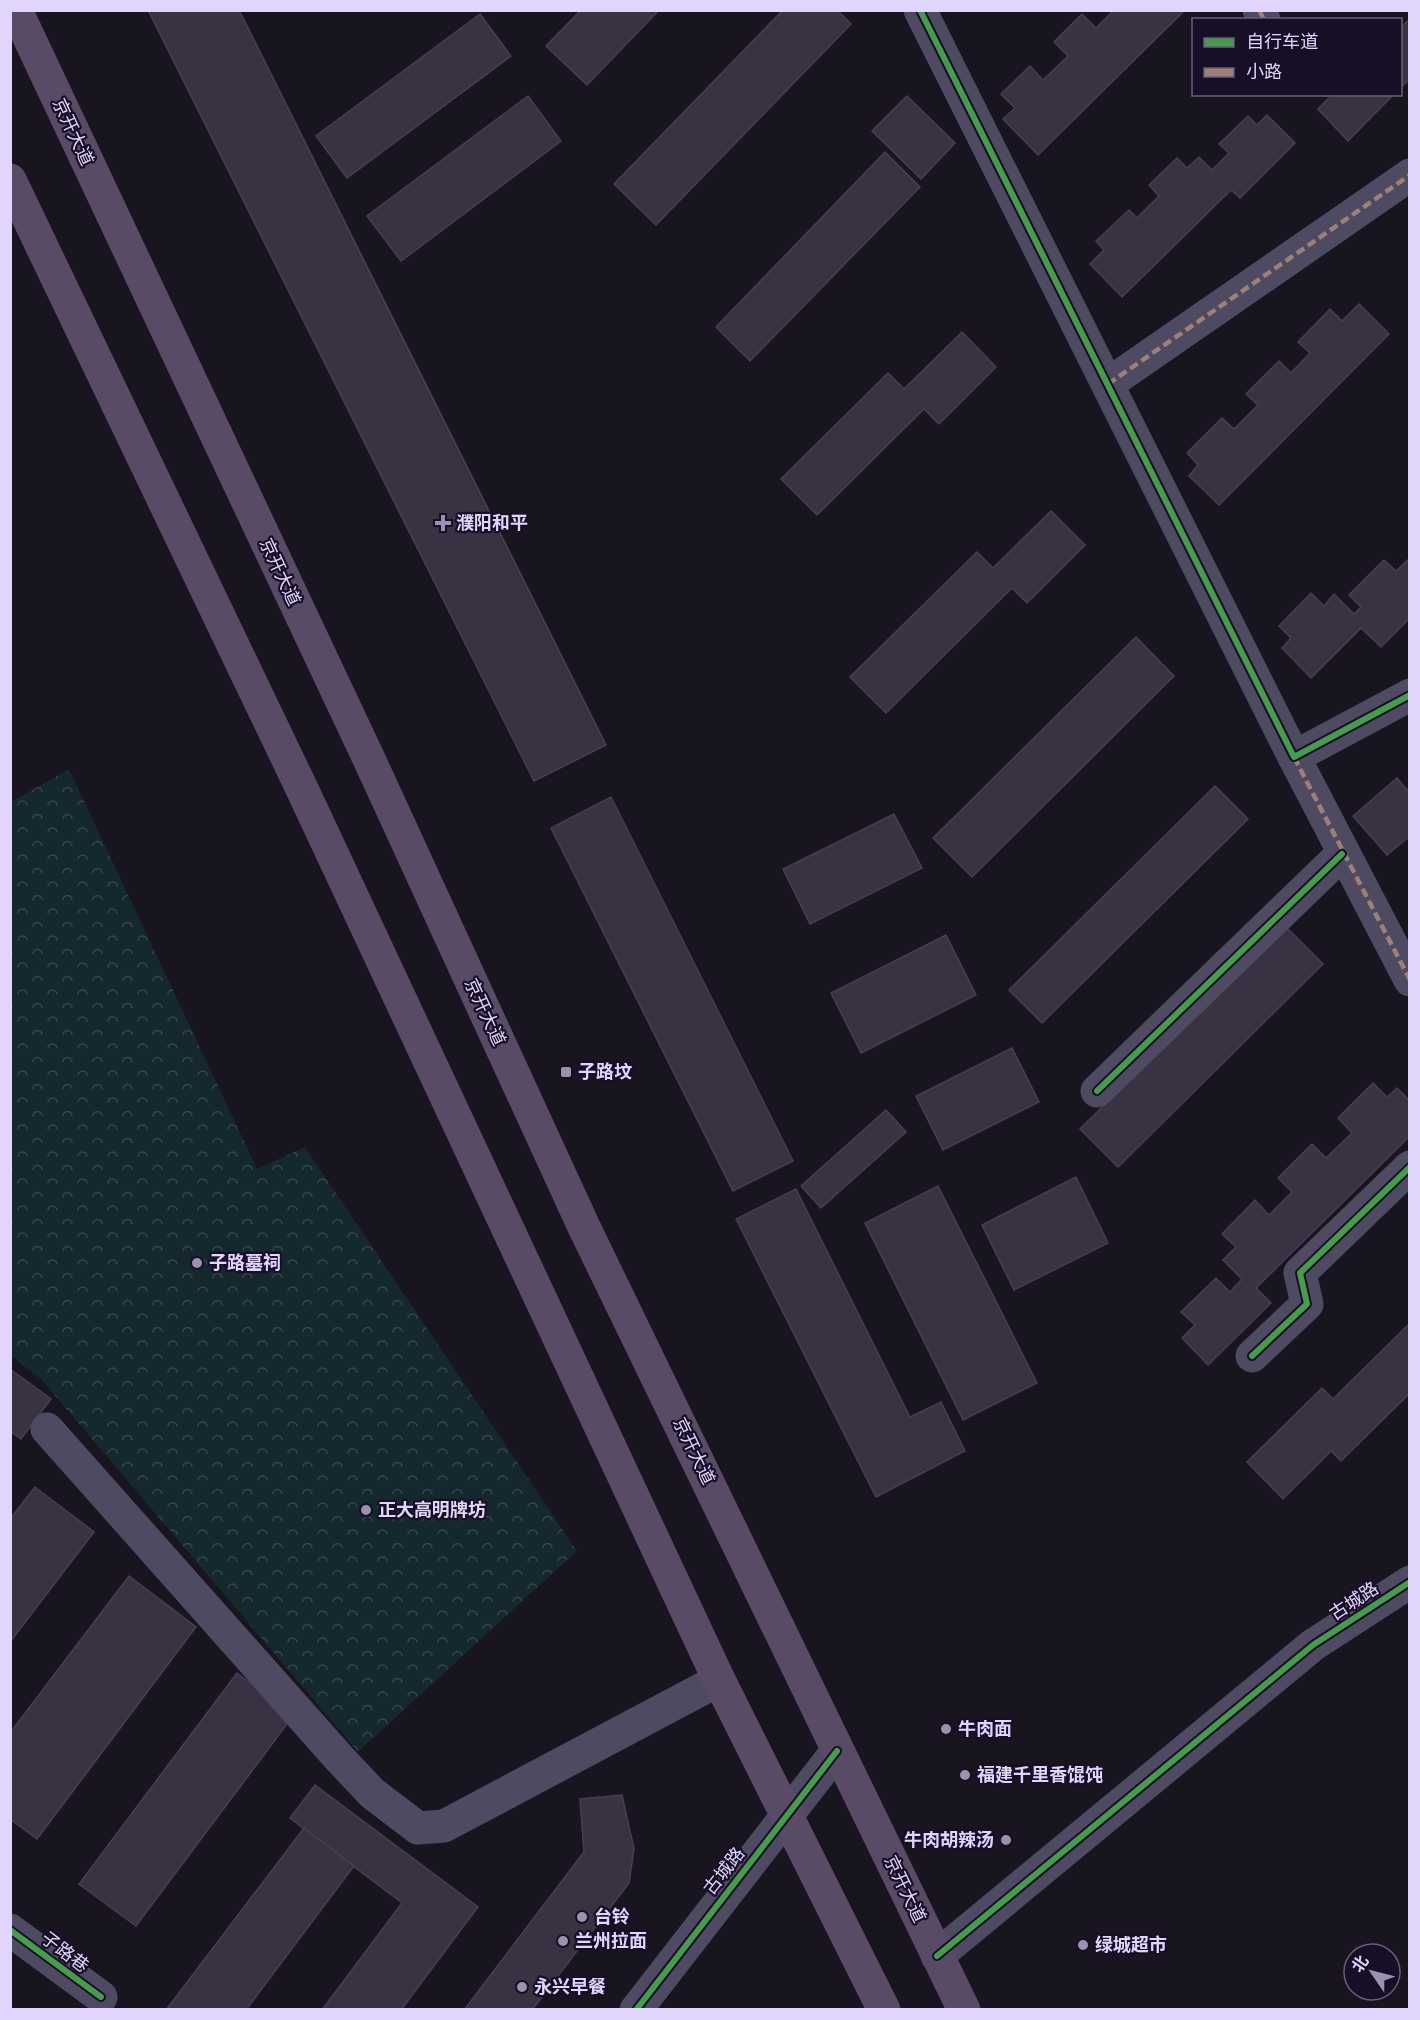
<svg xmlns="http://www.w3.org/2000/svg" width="1420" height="2020" font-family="'Alegreya Sans','Noto Sans SC',sans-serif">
<defs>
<pattern id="park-crowns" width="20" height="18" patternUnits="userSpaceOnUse" patternTransform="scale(1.5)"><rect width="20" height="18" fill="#14282d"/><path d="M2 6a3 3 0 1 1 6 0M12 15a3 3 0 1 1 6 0" fill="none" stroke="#36464c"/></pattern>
</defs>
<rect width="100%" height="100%" fill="#181420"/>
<!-- park -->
<polygon fill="url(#park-crowns)" points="69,769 257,1169 305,1147 577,1551 358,1752 41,1379 11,1356 11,802"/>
<!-- building -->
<g fill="#383242" stroke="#463f53" stroke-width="1.5">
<polygon points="148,10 239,10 606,745 534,781"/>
<polygon points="581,10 659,10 587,85 546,46"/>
<polygon points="783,10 837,10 851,24 656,225 614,184"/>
<polygon points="1114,10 1185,10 1038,155 1003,119 1015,108 1001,94 1030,66 1043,80 1068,56 1054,42 1082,14 1096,28"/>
<polygon points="480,14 511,56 347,178 316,136"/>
<polygon points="1410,19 1410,79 1400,88 1400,28"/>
<polygon points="1333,94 1394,94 1348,141 1318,109"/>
<polygon points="528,96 561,141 401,261 367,216"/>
<polygon points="907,96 955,143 921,179 872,131"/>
<polygon points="1267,115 1295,143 1240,198 1231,190 1122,297 1090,264 1104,250 1096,241 1129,210 1137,218 1159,196 1149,185 1177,158 1187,168 1199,157 1212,170 1229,153 1219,144 1248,116 1257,125"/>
<polygon points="885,152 920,187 750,361 716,327"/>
<polygon points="1359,304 1389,334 1219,505 1189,476 1198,465 1187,453 1222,418 1234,429 1258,405 1246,394 1279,361 1291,373 1310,353 1298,342 1330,309 1342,321"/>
<polygon points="962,332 996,367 939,424 924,409 817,515 781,479 888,373 904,389"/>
<polygon points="1051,511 1085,545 1027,603 1012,588 886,713 850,677 977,552 993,568"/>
<polygon points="1410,558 1410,618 1381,647 1361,628 1311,678 1282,648 1291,638 1279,626 1311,593 1324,606 1334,594 1354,614 1361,607 1349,595 1384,560 1396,571"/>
<polygon points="1136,637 1174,676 972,877 933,838"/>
<polygon points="1397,778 1410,793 1410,836 1387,855 1353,816"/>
<polygon points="1215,786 1248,819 1042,1023 1009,990"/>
<polygon points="611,797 793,1161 733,1191 551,828"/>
<polygon points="894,814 922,868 810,924 783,869"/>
<polygon points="1285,926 1323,964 1118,1167 1080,1129"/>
<polygon points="946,935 976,995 861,1053 831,993"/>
<polygon points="1012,1048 1039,1102 943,1150 916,1096"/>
<polygon points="1373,1083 1387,1097 1397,1088 1410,1101 1410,1136 1256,1288 1271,1303 1208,1365 1182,1338 1195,1325 1181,1312 1216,1278 1230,1292 1242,1279 1223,1260 1236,1247 1222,1234 1255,1200 1269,1215 1292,1192 1278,1178 1312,1144 1326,1158 1352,1133 1338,1118"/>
<polygon points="886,1110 906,1132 821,1208 801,1186"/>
<polygon points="1076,1177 1108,1243 1014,1290 982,1225"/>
<polygon points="938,1186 1037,1383 963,1420 865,1223"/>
<polygon points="796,1189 910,1417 941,1402 965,1451 876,1497 736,1219"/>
<polygon points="1410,1323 1410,1393 1341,1461 1331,1451 1283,1499 1247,1462 1322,1388 1333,1399"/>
<polygon points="10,1369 51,1399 21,1439 10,1431"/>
<polygon points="35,1487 94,1532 10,1642 10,1519"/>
<polygon points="129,1576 196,1627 37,1839 10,1819 10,1733"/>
<polygon points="237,1673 293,1716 136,1926 79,1884"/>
<polygon points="315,1785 478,1907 401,2010 322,2010 402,1903 290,1818"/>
<polygon points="622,1795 634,1849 629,1883 532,2010 464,2010 584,1852 580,1799"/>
<polygon points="304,1828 354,1866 246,2010 166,2010"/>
</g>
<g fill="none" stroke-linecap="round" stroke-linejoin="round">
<!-- minor -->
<g stroke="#4e4a61" stroke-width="33">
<polyline points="920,10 1294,757 1410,695"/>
<polyline points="1259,10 1264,20"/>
<polyline points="1108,384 1410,175"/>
<polyline points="1294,757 1410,980"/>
<polyline points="1097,1091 1342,854"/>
<polyline points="1252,1356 1307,1304 1300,1273 1410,1167"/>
<polyline points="47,1429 340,1759 372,1793 418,1828 444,1826 719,1680"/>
<polyline points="10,1930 101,1997"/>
<polyline points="937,1956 1313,1645 1410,1582"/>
<polyline points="636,2010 837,1751"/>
</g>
<!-- major -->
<g stroke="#594a66" stroke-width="33">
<polyline points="16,10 369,759 584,1227 964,2010"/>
<polyline points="10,180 302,789 719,1680 884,2010"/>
</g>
<!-- quiet -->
<g stroke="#9e8076" stroke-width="4.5" stroke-dasharray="9 4.5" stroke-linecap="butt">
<polyline points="1259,10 1264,20"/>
<polyline points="1108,384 1410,175"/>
<polyline points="1294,757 1410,980"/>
</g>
<defs>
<g id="cycleway">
<polyline points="920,10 1294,757 1410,695"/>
<polyline points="1097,1091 1342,854"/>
<polyline points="1252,1356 1307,1304 1300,1273 1410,1167"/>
<polyline points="10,1930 101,1997"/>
<polyline points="937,1956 1313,1645 1410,1582"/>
<polyline points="636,2010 837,1751"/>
</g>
</defs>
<!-- cycleway casing -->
<use href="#cycleway" stroke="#170f25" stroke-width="10"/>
<!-- cycleway -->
<use href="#cycleway" stroke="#469c4c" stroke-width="6"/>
</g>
<!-- markers -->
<g fill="#9b91b0" stroke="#170f25" stroke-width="2">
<path d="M440 514h6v6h6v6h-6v6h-6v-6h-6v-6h6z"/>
<rect x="560" y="1066" width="12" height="12" rx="3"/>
<circle cx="197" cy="1263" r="6"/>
<circle cx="366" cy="1510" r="6"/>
<circle cx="946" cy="1729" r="6"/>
<circle cx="965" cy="1775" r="6"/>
<circle cx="1006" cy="1840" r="6"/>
<circle cx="582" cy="1917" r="6"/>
<circle cx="563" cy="1941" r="6"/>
<circle cx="1083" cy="1945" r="6"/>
<circle cx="522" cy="1987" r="6"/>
</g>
<g text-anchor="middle" stroke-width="4.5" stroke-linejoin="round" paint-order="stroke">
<!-- street labels -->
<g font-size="18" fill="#e1d5fe" stroke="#170f25">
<text transform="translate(73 132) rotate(65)" y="6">京开大道</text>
<text transform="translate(280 572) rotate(65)" y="6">京开大道</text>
<text transform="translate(485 1012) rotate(65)" y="6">京开大道</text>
<text transform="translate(694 1451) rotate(64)" y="6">京开大道</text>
<text transform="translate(1354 1601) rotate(-33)" y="6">古城路</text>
<text transform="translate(724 1871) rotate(-52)" y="6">古城路</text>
<text transform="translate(905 1889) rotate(64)" y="6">京开大道</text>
<text transform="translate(65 1952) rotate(37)" y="6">子路巷</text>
</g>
<!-- poi labels -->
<g font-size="18" font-weight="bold" fill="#e1d5fe" stroke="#170f25" text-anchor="start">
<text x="456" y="529">濮阳和平</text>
<text x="578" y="1078">子路坟</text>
<text x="209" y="1269">子路墓祠</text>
<text x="378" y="1516">正大高明牌坊</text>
<text x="958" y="1735">牛肉面</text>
<text x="977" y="1781">福建千里香馄饨</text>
<text x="994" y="1846" text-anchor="end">牛肉胡辣汤</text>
<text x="594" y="1923">台铃</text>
<text x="575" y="1947">兰州拉面</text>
<text x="1095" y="1951">绿城超市</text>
<text x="534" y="1993">永兴早餐</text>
</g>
</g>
<!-- border -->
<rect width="1420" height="2020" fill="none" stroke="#e1d5fe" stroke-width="24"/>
<!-- legend -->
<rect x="1192" y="18" width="210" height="78" fill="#170f25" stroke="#685e7c" stroke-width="1.5"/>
<rect x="1204" y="38" width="30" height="9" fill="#469c4c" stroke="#685e7c" stroke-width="1.5"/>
<text x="1246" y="48" font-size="18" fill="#e1d5fe">自行车道</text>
<rect x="1204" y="68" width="30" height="9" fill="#9e8076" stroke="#685e7c" stroke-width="1.5"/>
<text x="1246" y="78" font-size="18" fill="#e1d5fe">小路</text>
<!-- north arrow -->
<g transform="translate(1372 1972) rotate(305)"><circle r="28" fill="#170f25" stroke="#685e7c" stroke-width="1.5"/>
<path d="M0-4.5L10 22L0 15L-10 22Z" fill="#9b91b0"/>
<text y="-9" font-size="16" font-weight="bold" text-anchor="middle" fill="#e1d5fe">北</text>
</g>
</svg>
